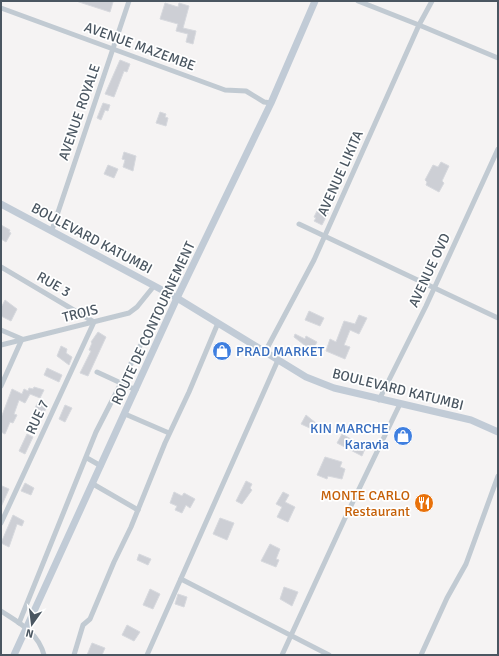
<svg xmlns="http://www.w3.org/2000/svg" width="499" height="656" font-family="Signika,sans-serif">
<rect width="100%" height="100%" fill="#f5f3f3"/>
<!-- building -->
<g fill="#cdcfd5" stroke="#d7d9de">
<polygon points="76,1 111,1 113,2 110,12"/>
<polygon points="165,3 178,7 179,3 189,6 183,28 196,31 193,44 186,42 188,34 176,31 178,24 160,19"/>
<polygon points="120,60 130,64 127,72 124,71 114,97 105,94"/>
<polygon points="103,103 110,105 108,111 105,110 101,120 97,118"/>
<polygon points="160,112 166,114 165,117 168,118 166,126 156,123"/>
<polygon points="124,152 136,156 133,171 123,167 125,160 122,159"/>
<polygon points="441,162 449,166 442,181 444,183 439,192 426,185 427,182 425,180 433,165 438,167"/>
<polygon points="108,165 118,169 114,178 104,174"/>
<polygon points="320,209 328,213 322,225 314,221 316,218 314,217 317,211 319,212"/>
<polygon points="1,225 10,230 9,232 11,233 6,242 1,239"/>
<polygon points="5,300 17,309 11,321 1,316 1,306 2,306"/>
<polygon points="309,311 324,318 320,326 305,320"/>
<polygon points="359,315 367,318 359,334 350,330 344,345 350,347 345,359 326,351 330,339 336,342 344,321 355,324"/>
<polygon points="98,332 106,337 88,376 80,373 91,351 89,350 92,343 91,342"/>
<polygon points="295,334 305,339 306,336 317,342 312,351 294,337"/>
<polygon points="61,346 67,349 66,353 72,357 69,365 57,356"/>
<polygon points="47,368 62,375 59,382 44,375"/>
<polygon points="34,387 44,390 40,398 30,394 25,403 19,400 14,414 17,415 13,423 10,422 5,434 1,432 1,418 12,389 22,394 24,389 28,391 29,388 33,389"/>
<polygon points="38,402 47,406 43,415 34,410"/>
<polygon points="65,405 72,408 65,422 59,419"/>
<polygon points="306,415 317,424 314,430 301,424"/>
<polygon points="27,434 33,437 25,454 19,451"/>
<polygon points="342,434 360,444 359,446 365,449 362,456 337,443"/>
<polygon points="325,457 342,462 340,467 345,469 342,479 328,476 327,479 317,475"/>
<polygon points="246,481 252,484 250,488 252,490 242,504 236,501"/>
<polygon points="25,483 34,488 31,495 21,491"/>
<polygon points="2,486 9,489 1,507 1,489"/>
<polygon points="174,492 182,496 184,493 195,499 190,508 186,505 182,513 175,510 177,506 170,503"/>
<polygon points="283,492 289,495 285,502 295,507 288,522 277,517 282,507 276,504"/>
<polygon points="13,515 24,521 22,526 17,524 9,547 1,543"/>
<polygon points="220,518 234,523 227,540 213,534"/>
<polygon points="270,544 280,549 276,559 279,560 276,567 261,561"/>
<polygon points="139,554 151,559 148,565 137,560"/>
<polygon points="284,587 298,592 292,606 280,599"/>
<polygon points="150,589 160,594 153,609 143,605"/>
<polygon points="178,594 187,597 184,607 175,604"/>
<polygon points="127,625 140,632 134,641 122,635"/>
<polygon points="92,643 105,648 102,655 87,655"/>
</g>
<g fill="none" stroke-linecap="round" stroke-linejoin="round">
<!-- street -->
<g stroke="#c1cad2" stroke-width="5">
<polyline points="358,1 419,25 498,58"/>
<polyline points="1,8 225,90 246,91 264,102 271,103"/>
<polyline points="299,224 498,318"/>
<polyline points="52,230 129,1"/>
<polyline points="1,267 94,322 1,523"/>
<polyline points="1,330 22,339 1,386"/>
<polyline points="1,345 129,313 137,307 154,286"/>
<polyline points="265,352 314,260 419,25 432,1"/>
<polyline points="97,372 136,390"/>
<polyline points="379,400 426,306 498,149"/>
<polyline points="125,414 169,433"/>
<polyline points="87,458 101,466"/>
<polyline points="93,484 138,510"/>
<polyline points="181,579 329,655"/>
<path d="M1,611c18,12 37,21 43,44"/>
<polyline points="19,623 96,432 140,346"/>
<polyline points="74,655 83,625 90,619 114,562 131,527 165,443 189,392 218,323"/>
<polyline points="147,655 278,360"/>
<polyline points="282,655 346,516 400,404"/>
<polyline points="421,655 447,598 466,564 498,476"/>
</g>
<!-- secondary -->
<g stroke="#c1cbd6" stroke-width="7">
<polyline points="1,204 177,298 306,377 334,388 471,420 498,432"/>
<polyline points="14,655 177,298 271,103 315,1"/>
</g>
</g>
<!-- icons -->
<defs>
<symbol id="shop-disc" viewBox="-11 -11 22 22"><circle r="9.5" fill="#3f7fe0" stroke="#fff"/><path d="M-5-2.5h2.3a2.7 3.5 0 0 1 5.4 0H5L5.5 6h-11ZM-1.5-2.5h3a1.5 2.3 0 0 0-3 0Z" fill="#fff"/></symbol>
<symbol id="restaurant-disc" viewBox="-11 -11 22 22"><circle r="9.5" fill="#e8710a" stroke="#fff"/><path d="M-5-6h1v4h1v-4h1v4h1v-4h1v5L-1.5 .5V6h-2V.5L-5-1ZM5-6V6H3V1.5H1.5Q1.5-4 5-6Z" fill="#fff"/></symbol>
</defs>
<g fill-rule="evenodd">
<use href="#shop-disc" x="211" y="340" width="22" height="22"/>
<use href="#shop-disc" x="392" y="425" width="22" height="22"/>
<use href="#restaurant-disc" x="413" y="492" width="22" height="22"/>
</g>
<g text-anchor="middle" stroke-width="3.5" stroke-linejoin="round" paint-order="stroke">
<!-- street labels -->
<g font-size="14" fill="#4a5661" stroke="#fff">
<text transform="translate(140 46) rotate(20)" y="5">AVENUE MAZEMBE</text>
<text transform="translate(79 112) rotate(-71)" y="5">AVENUE ROYALE</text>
<text transform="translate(340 173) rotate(-66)" y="5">AVENUE LIKITA</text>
<text transform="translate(92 238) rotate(28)" y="5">BOULEVARD KATUMBI</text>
<text transform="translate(429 270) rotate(-65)" y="5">AVENUE OVD</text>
<text transform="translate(54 284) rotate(30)" y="5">RUE 3</text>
<text transform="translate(80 313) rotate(-14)" y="5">TROIS</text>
<text transform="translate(153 323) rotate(-65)" y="5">ROUTE DE CONTOURNEMENT</text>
<text transform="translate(398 389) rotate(14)" y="5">BOULEVARD KATUMBI</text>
<text transform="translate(37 417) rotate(-65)" y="5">RUE 7</text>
</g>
<!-- shop labels -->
<g font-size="14" fill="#366cbe" stroke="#fff" text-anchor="start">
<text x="236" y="356">PRAD MARKET</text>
<text x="389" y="433" text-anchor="end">KIN MARCHE<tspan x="389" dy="16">Karavia</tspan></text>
</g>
<!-- food labels -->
<g font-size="14" fill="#c56008" stroke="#fff" text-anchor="end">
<text x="410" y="500">MONTE CARLO<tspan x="410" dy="16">Restaurant</tspan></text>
</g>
</g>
<!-- border -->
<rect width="499" height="656" fill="none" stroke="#4a5661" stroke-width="4"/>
<!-- north arrow -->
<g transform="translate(32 624) rotate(194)" stroke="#ffffff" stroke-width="3" paint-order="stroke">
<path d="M0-3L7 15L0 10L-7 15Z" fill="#4a5661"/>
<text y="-6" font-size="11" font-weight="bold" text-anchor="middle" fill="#4a5661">N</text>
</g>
</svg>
